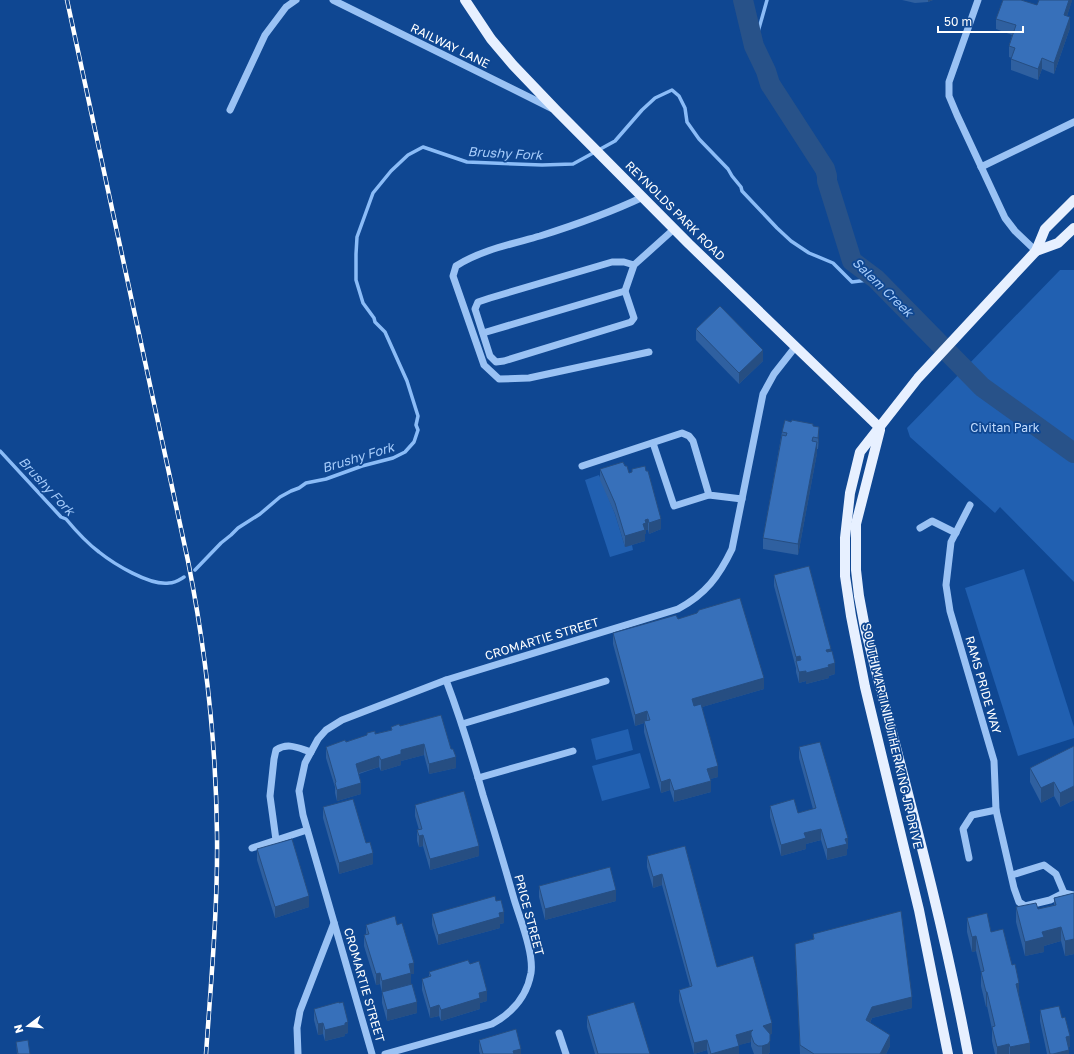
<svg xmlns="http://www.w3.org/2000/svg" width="1074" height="1054" font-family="'Golos Text',sans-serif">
<rect width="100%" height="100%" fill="#0f4792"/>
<!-- green -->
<g fill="#2160b1">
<polygon points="1060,270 1074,270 1074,582 1000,507 995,513 910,437 907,428"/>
<polygon points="599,475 615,514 625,547 632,545 633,550 610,557 585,480"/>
<polygon points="1024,569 1074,727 1074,738 1018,756 965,588"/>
<polygon points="628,729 633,750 596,760 591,739"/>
<polygon points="640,753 650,788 602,801 592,766"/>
</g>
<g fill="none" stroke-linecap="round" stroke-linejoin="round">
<!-- stream -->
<g stroke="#8bbcf7" stroke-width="3.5">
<polyline points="754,46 767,0"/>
<path d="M0,451l61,66 5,2c10,12 21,24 33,33 15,12 51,34 70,31 6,0 10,-3 15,-6"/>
<polyline points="195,570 221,543 231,535 238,528 260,514 280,497 291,491 299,488 306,483 326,479 362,466 393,458 405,452 414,442 418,430 416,425 418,416 407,381 385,332 375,322 374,318 363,303 356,280 356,254 357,237 373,193 391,171 408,155 423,147 467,162 542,165 573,164 615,141 642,110 655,98 672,90 679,96 685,108 687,122 699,139 728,169 732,176 741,187 742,191 777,228 791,241 809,253 833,263 852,282 876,279"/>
</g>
<!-- river -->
<polyline stroke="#285289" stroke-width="20" points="743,0 754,46 766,71 770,84 825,169 827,176 827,181 852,261 876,279 982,387 1074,453"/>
<!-- minor -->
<g stroke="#9ac2f4" stroke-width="7">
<polyline points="333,0 551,108"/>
<polyline points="978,0 949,82 949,96 957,115 1005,218 1015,231 1036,251"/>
<polyline points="230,110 265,35 286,7 296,0"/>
<polyline points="981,167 1074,122"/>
<path d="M643,197c-34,16 -68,28 -103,39 -28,8 -59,14 -84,30l-3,10 31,89 15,14 30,-1 120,-26"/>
<polyline points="634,265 625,291 634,318 631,322 504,361 496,362 490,356 475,309 478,302 490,298 612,262 624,262 634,265 674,229"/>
<polyline points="483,333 625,291"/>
<polyline points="653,443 674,506 709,495"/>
<polyline points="582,466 682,433 689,436 693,441 709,495 742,499"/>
<polyline points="970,505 951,542 946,585 950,611 994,761 996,810 1014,888 1019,902 1025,906 1050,900 1064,893 1074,895"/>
<polyline points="920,528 932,521 956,533"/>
<polyline points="462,724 606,681"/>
<polyline points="478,778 573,751"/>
<path d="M276,840l-6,-44 4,-37 2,-9c12,-8 22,-2 35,2"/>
<polyline points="252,848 307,830"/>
<polyline points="969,858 963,829 972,815 996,810"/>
<polyline points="1012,875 1044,865 1056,874 1064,893"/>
<polyline points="559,1033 566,1054"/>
<polyline points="298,1054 297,1028 300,1011 334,923"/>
<path d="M372,1054l-69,-239 -4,-24 6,-28 13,-24 8,-9 16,-10 104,-40 232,-71c28,-15 41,-33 54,-60l31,-155 11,-20 22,-28"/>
<path d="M385,1054l107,-30c20,-11 35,-28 39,-51 3,-20 -11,-54 -17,-74 -10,-35 -20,-69 -31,-104 -11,-39 -23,-78 -37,-115"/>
</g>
<!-- major -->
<g stroke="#e7f0ff" stroke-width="10">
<polyline points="465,0 491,39 513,65 557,111 689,244 880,428"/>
<polyline points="1036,251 1058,243 1074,228"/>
<path d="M880,430l-24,94v46l3,26 6,32c36,141 76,282 103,426"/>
<polyline points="948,1054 919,910 865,687 851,616 845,576 845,538 850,493 860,452 918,378 1036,251 1045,229 1074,200"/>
</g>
<defs>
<path id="rail" d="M67,0l121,561c18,91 28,180 29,273 1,73 -6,147 -11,220"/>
</defs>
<!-- rail casing -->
<use href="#rail" stroke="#fff" stroke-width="4.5"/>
<!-- rail -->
<use href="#rail" stroke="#0f4792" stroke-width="3" stroke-dasharray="9" stroke-linecap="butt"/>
</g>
<!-- wall -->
<g fill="#2f60a0">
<polygon points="902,0 933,0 928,2 915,3"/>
<polygon points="1072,0 1067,16 1070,28 1054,74 1042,69 1038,80 1011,70 1011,59 1012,58 1009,57 1009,46 1012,35 996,29 996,19 1037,5"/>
<polygon points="696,329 763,361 739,384 696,340"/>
<polygon points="813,426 819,438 818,449 817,449 817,453 798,555 763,549 763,538 782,432"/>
<polygon points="625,466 629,473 632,472 632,469 661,529 649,534 648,530 646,530 646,534 645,534 645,541 625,547 615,514 600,480 600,469"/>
<polygon points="774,575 831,651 835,674 829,676 829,678 806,684 806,681 799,683 796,672 796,668 774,586"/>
<polygon points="678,619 764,689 702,707 718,777 710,779 711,792 674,802 670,790 661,793 644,732 644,723 635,726 613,644 613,633"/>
<polygon points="400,726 456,768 429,774 424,755 401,761 401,765 381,771 379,767 359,774 361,794 337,801 335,793 335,787 326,758 326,747 367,736 367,733 375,734 391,730 391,727"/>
<polygon points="1074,746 1074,800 1060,807 1054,796 1041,803 1030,782 1030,768"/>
<polygon points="799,747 848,849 847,849 847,855 827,860 821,840 806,844 806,849 781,856 770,817 770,806 798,813 813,809 799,758"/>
<polygon points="415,805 479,856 430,870 423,846 419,847 417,841 417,830 419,830 415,816"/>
<polygon points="323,807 366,843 373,864 339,874 323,818"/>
<polygon points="685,846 717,967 772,1034 770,1034 770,1052 768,1054 754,1054 751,1046 751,1042 738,1045 739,1054 708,1054 707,1050 694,1054 679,1001 679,990 690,987 662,885 653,888 647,867 647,856"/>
<polygon points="257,849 309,907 275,918 257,860"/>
<polygon points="539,886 616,901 545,920 539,897"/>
<polygon points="1074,893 1074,954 1065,956 1061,941 1044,946 1044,952 1025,956 1016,922 1016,907 1038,909 1054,905 1054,898"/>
<polygon points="432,914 504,923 500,924 500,928 438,945 432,925"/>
<polygon points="967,918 991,932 1019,996 1030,1054 995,1054 992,1041 992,1029 987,1006 986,1007 981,986 981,972 976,951 972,952 967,932"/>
<polygon points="366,925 414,974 411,974 411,984 417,1013 387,1021 382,1003 382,992 380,984 376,985 364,946 364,935 366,935"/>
<polygon points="813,934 912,1008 872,1018 870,1023 890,1046 886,1054 800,1054 795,944 813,939"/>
<polygon points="470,964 487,1001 480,1003 480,1009 441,1021 439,1016 430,1018 422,990 422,979 429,977 429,972"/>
<polygon points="314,1009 348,1033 345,1034 345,1036 325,1041 323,1034 318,1035 314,1020"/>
<polygon points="1040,1010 1070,1047 1068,1047 1069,1054 1047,1054 1040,1021"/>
<polygon points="587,1016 650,1054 595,1054 587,1027"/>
<polygon points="479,1040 521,1054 480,1054 479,1051"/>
<polygon points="16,1042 30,1054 17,1054"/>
</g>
<!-- shaded-wall -->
<g fill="#264e82">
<polygon points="928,0 933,0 928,2"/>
<polygon points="1069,0 1072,0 1072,1 1064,25 1064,15"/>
<polygon points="1070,17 1070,28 1054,74 1054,63"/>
<polygon points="1042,58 1042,69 1038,80 1038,69"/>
<polygon points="763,350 763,361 739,384 739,373"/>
<polygon points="819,427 819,438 818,449 818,438"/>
<polygon points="817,442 817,453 798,555 798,544"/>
<polygon points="648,519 648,530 646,530 646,534 645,534 645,541 625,547 625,536 645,520"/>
<polygon points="661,519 661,529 649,534 649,523"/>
<polygon points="831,649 831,660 826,661 826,650"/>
<polygon points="800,656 800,667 796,661 796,668 796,657"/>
<polygon points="835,663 835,674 829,676 829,678 806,684 806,673"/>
<polygon points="806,671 806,681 799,683 799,672"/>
<polygon points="764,678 764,689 692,710 692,699"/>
<polygon points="647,711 647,722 644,721 644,723 635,726 635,715"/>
<polygon points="424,744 424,755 401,761 401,765 381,771 381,760 401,750"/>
<polygon points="379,756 379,767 356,774 356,764"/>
<polygon points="456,757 456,768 429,774 429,764"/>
<polygon points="718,766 718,777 707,780 707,769"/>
<polygon points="670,779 670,790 661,793 661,782"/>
<polygon points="711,781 711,792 674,802 674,791"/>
<polygon points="1054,782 1054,796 1041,803 1041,788"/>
<polygon points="361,783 361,794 337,801 337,790"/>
<polygon points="1074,786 1074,800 1060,807 1060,793"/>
<polygon points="821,829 821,840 806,844 806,849 781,856 781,845 804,833"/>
<polygon points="423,835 423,846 419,847 419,836"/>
<polygon points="848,838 848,849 847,849 847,855 827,860 827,849"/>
<polygon points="479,846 479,856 430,870 430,859"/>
<polygon points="373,853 373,864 339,874 339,863"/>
<polygon points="662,874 662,885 653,888 653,877"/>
<polygon points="616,890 616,901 545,920 545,909"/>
<polygon points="309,896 309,907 275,918 275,907"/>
<polygon points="504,912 504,923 500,924 500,928 438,945 438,935"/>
<polygon points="1061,927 1061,941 1044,946 1044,952 1025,956 1025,942 1042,932"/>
<polygon points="976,936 976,951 972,952 972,937"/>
<polygon points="1074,939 1074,954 1065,956 1065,941"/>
<polygon points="414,963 414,974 411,974 411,984 382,992 382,981 409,964"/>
<polygon points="380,973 380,984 376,985 376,974"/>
<polygon points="1019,983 1019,998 1016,984"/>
<polygon points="487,991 487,1001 480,1003 480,1009 441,1021 441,1010 479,993"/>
<polygon points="986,992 987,992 987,1006 986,1007"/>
<polygon points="912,997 912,1008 872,1018 866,1031 866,1020 872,1007"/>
<polygon points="417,1002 417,1013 387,1021 387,1010"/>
<polygon points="439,1005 439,1016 430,1018 430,1008"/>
<polygon points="348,1022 348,1033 345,1034 345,1036 325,1041 325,1030"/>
<polygon points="323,1023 323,1034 318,1035 318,1024"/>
<polygon points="772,1023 772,1034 763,1037 763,1026"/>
<polygon points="753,1030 751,1035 751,1042 736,1046 736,1035"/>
<polygon points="770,1034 770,1052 768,1054 762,1054 762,1046"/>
<polygon points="890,1035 890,1046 886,1054 880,1054"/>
<polygon points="1070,1036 1070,1047 1066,1048 1066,1037"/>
<polygon points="707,1040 707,1050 694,1054 694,1043"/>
<polygon points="1030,1043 1030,1054 1010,1054 1010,1047"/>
<polygon points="1009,1044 1009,1054 997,1054 997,1047"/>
<polygon points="739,1046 739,1054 711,1054"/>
<polygon points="521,1049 521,1054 513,1054 513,1051"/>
<polygon points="1069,1050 1069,1054 1053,1054"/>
</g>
<!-- building -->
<g fill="#3770ba" stroke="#264e82">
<polygon points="1003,0 1021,0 1037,5 1039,0 1069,0 1064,15 1070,17 1054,63 1042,58 1038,69 1011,59 1015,48 1009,46 1016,25 996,19"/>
<polygon points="720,306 763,350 739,373 696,329"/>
<polygon points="785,420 791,422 792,420 813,424 813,426 819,427 818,438 813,437 812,441 817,442 798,544 763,538 782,435 786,436 787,433 782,432"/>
<polygon points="623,462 625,466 627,466 629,473 632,472 632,469 645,466 646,471 648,471 661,519 649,523 648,519 645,520 646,523 643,524 645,530 625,536 615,503 600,469"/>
<polygon points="809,566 831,649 826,650 827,652 832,651 835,663 828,665 829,667 806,673 806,671 799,672 796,661 801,660 800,656 796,657 774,575"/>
<polygon points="740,598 764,678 692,699 694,706 701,704 718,766 707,769 711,781 674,791 670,779 661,782 644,721 650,720 647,711 635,715 613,633 676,615 678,619 697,613 699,610"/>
<polygon points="441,715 451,749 453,749 456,757 429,764 424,744 401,750 401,754 381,760 379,756 356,764 361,783 337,790 335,783 336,782 326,747 345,740 346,742 367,735 367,733 375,731 375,734 392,730 391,727 399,724 400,726"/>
<polygon points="820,742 848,838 845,839 847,844 827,849 821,829 804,833 806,838 781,845 770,806 794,799 798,813 816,808 799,747"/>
<polygon points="1074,746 1074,786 1060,793 1054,782 1041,788 1030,768"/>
<polygon points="464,791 479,846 430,859 423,835 419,836 417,830 422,829 415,805"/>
<polygon points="353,799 366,843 370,842 373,853 339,863 323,807"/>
<polygon points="292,839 309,896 275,907 257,849"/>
<polygon points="685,846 717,967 753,956 772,1023 763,1026 770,1034 770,1041 768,1044 762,1046 758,1046 754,1043 751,1035 751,1032 753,1030 736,1035 739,1046 711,1054 707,1040 694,1043 679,990 692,986 662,874 653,877 647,856"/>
<polygon points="610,867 616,890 545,909 539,886"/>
<polygon points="1074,893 1074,939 1065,941 1061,927 1042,932 1044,937 1025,942 1016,907 1036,903 1038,909 1056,905 1054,898"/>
<polygon points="495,896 496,901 501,900 504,912 499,913 500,917 438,935 432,914"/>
<polygon points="901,911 912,997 872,1007 866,1020 890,1035 880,1054 814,1054 800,1045 795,944 814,939 813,934"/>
<polygon points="987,913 991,932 1003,929 1012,965 1015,964 1019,983 1016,984 1030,1043 1010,1047 1009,1044 997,1047 992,1027 995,1026 987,992 986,992 981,972 984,971 976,936 972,937 967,918"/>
<polygon points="395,916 397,925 402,923 414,963 409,964 411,973 382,981 380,973 376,974 364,935 369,934 366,925"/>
<polygon points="468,960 470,964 479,961 487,991 479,993 480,998 441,1010 439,1005 430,1008 422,979 431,976 429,972"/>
<polygon points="412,984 417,1002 387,1010 382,992"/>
<polygon points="339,1002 339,1003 343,1002 348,1022 345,1023 345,1025 325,1030 323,1023 318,1024 314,1009"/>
<polygon points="634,1002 650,1054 598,1054 587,1016"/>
<polygon points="1059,1006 1062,1018 1065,1017 1070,1036 1066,1037 1069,1050 1053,1054 1050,1054 1040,1010"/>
<polygon points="516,1029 521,1049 513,1051 514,1054 483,1054 479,1040"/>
<polygon points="28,1040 30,1054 18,1054 16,1042"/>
</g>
<g text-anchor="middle" stroke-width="3.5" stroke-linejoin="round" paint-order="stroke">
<!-- street labels -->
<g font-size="12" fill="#fff" stroke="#0f4792">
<text transform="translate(450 46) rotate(26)" y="4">RAILWAY LANE</text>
<text transform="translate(675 211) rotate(45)" y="4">REYNOLDS PARK ROAD</text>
<text transform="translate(542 639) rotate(-17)" y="4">CROMARTIE STREET</text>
<text transform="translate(983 685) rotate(74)" y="4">RAMS PRIDE WAY</text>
<text transform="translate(892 736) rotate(77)" y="4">SOUTH MARTIN LUTHER KING JR DRIVE</text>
<text transform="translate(529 915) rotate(75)" y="4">PRICE STREET</text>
<text transform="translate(364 985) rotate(74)" y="4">CROMARTIE STREET</text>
</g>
<!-- park labels -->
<g font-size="12" fill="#c2dcfe" stroke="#0f4792">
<text x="1005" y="432">Civitan Park</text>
</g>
<!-- water labels -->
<g font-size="13" font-style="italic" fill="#a6ccfb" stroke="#0f4792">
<text transform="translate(505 153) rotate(3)" y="5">Brushy Fork</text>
<text transform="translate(883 287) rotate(44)" y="5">Salem Creek</text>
<text transform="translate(358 457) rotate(-17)" y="5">Brushy Fork</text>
<text transform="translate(47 486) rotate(47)" y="5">Brushy Fork</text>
</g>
</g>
<!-- north arrow -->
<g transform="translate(28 1026) rotate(254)" stroke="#0f4792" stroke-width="3" paint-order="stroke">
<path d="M0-3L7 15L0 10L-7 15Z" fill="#ffffff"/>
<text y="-6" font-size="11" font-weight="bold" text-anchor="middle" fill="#ffffff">N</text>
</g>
<!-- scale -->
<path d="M938 26v6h85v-6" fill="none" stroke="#ffffff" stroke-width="2"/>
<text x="944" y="26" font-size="12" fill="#ffffff" stroke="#0f4792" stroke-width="3" paint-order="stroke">50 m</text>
</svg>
